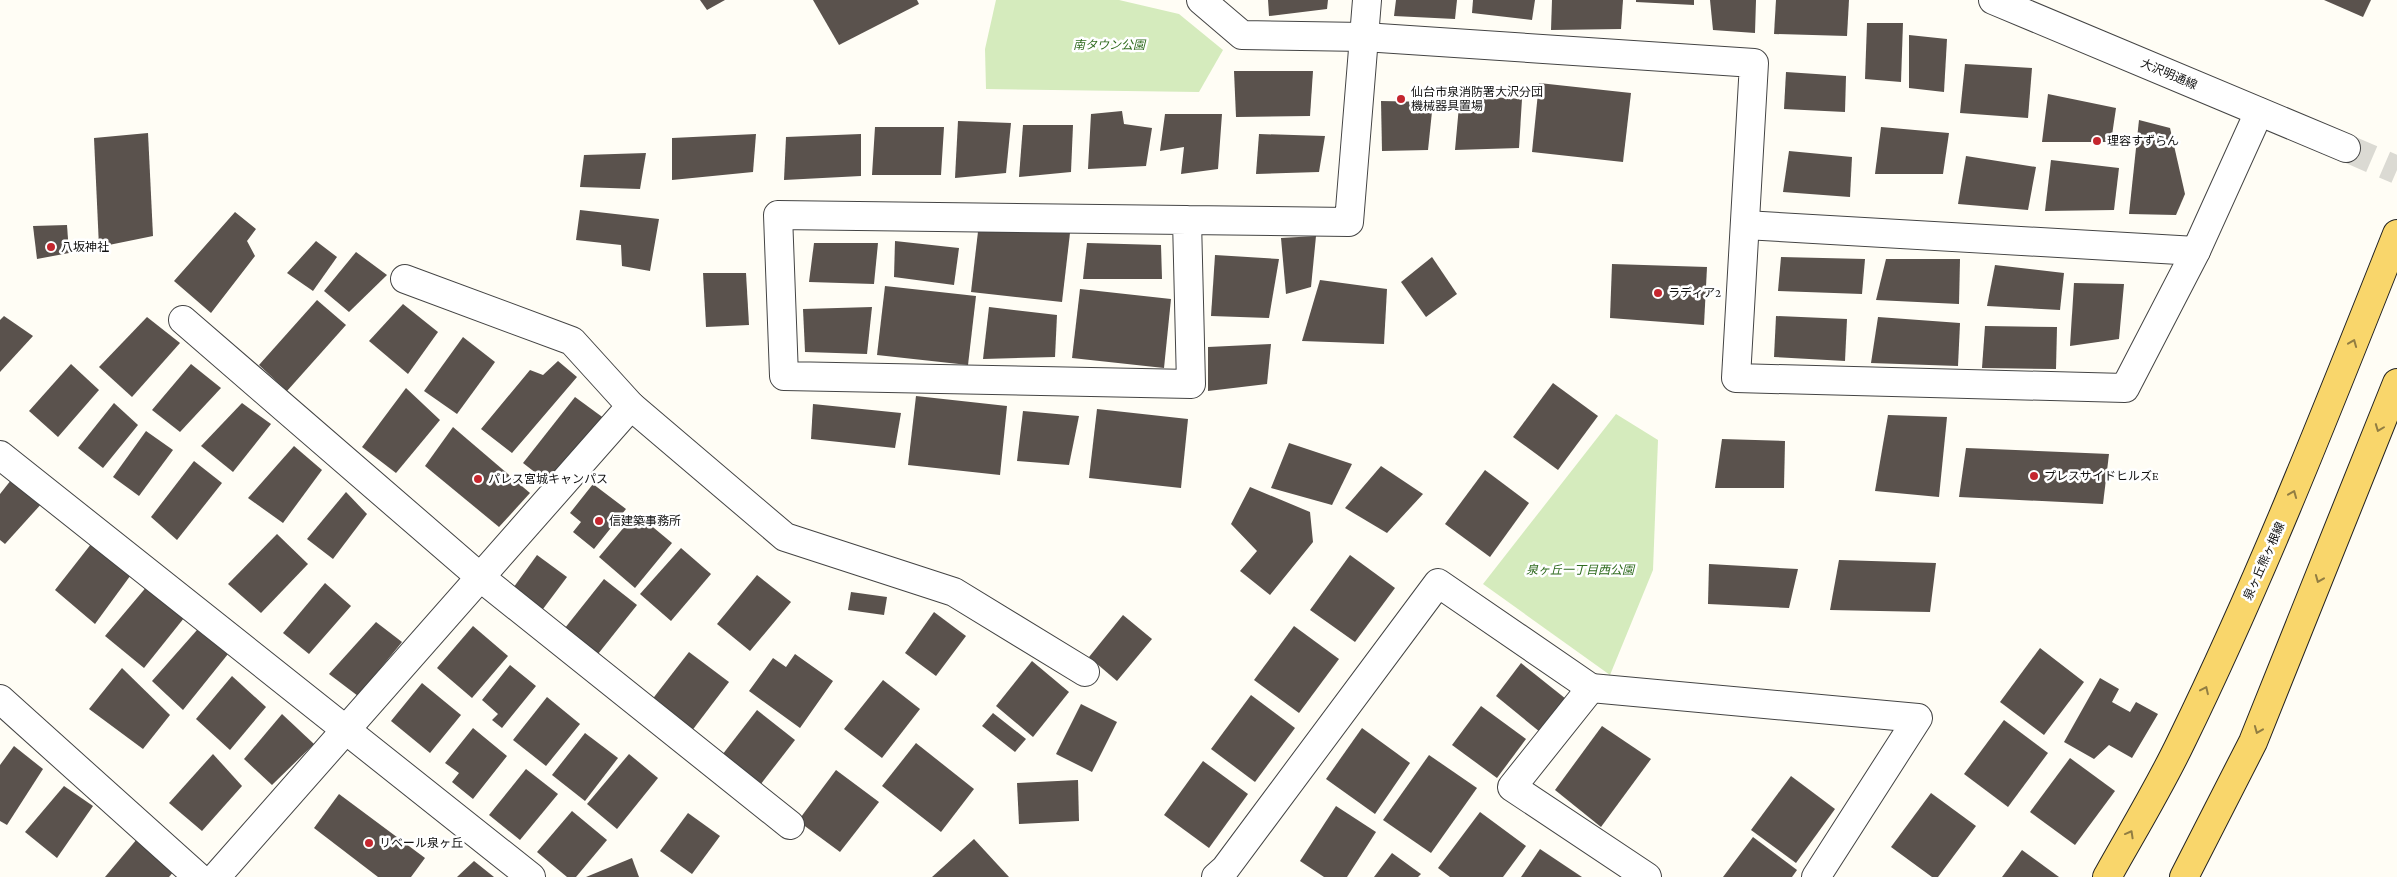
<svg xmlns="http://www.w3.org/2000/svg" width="2397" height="877" font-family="'Crimson Pro','Noto Sans JP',serif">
<rect width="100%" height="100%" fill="#fffdf5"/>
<!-- green -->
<g fill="#d5ebbd">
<polygon points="996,0 1119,0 1179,14 1223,50 1199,92 986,89 985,49"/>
<polygon points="1616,414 1658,440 1653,570 1610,675 1483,584"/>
</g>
<!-- building -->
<g fill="#5a524d">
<polygon points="700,0 725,0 707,10"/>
<polygon points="813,0 917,0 919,4 839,45"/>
<polygon points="1268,0 1328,0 1327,9 1269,16"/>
<polygon points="1396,0 1457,0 1455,19 1394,16"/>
<polygon points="1473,0 1535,0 1532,20 1472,13"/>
<polygon points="1552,0 1623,0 1621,29 1551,30"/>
<polygon points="1636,0 1694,0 1694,5 1636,2"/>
<polygon points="1710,0 1756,0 1755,33 1713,30"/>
<polygon points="1776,0 1849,0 1847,36 1774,34"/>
<polygon points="2324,0 2371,0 2363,17"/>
<polygon points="1867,23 1903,23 1901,82 1865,79"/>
<polygon points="1909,35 1947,39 1944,92 1909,88"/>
<polygon points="1965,64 2032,68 2028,118 1960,113"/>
<polygon points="1234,71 1313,71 1310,116 1236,117"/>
<polygon points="1786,72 1846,76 1845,112 1784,109"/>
<polygon points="1539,83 1631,93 1623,162 1532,152"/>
<polygon points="2048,94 2116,108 2111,142 2042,142"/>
<polygon points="1460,95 1522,99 1519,148 1455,150"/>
<polygon points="1381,101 1433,102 1428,150 1382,151"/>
<polygon points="1122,111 1124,124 1152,128 1146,166 1088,169 1091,114"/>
<polygon points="1165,114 1222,114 1218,169 1181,174 1184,147 1160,151"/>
<polygon points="2139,120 2170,128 2185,194 2176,215 2129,214"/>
<polygon points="958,121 1011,123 1006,173 955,178"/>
<polygon points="1023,125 1073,125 1071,172 1019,177"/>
<polygon points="875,127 944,127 941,175 872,175"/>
<polygon points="1881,127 1949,133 1943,174 1875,174"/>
<polygon points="148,133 153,236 99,247 94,138"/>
<polygon points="756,134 753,172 672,180 672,138"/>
<polygon points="861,134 861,176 784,180 786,137"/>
<polygon points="1259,134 1325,136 1319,172 1256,174"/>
<polygon points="1789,151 1852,157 1850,197 1783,192"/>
<polygon points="646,153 640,189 580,187 584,155"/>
<polygon points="1966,156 2036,167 2028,210 1958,204"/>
<polygon points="2051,160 2119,168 2114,210 2045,211"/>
<polygon points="580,210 659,219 650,271 622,266 621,245 576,240"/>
<polygon points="235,212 256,229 247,241 255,256 211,313 174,281"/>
<polygon points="979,223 1070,233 1062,302 971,292"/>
<polygon points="67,225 69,253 37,259 33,226"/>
<polygon points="1316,236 1311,287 1286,294 1281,238"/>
<polygon points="316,241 337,257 313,291 287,273"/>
<polygon points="895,241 959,248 954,285 894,277"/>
<polygon points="814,243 878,243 874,284 809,282"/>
<polygon points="1087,243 1161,245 1162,279 1083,279"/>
<polygon points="356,252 387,275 349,312 324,291"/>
<polygon points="1215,255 1279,259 1269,318 1211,316"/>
<polygon points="1432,257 1457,294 1426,317 1401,282"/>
<polygon points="1781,257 1865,259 1862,294 1778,291"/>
<polygon points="1886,259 1960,259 1959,304 1876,300"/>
<polygon points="1612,264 1707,267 1704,325 1610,318"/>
<polygon points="1995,265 2064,273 2060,310 1987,306"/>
<polygon points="703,273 746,273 749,325 706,327"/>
<polygon points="1320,280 1387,289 1384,344 1302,341"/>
<polygon points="2074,283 2124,284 2119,339 2070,346"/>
<polygon points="885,286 976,296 968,365 877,355"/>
<polygon points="1080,289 1171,299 1164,368 1072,358"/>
<polygon points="317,300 346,325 287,391 259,365"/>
<polygon points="403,304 438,332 408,374 369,341"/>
<polygon points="872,307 867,354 805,352 803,309"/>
<polygon points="989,307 1057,315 1055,357 983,359"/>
<polygon points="4,316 33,336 0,372 0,320"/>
<polygon points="1776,316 1847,319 1845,361 1774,357"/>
<polygon points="147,317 180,343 132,397 99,367"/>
<polygon points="1878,317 1960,323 1958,366 1871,363"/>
<polygon points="1985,326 2057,327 2056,369 1982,368"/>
<polygon points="463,337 495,362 457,414 424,391"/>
<polygon points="1271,344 1267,384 1208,391 1208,347"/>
<polygon points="558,361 577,377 512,453 481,429 530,370 543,375"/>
<polygon points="71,364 99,390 58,437 29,411"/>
<polygon points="191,364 221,388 180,432 152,410"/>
<polygon points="1553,383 1598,416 1558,470 1513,437"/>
<polygon points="406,388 440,420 396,473 362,447"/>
<polygon points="916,396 1007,406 1000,475 908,465"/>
<polygon points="575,397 605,419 550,484 523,463"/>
<polygon points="114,403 138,425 103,468 78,448"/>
<polygon points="242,403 271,424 233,472 201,446"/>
<polygon points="813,404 901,413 895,448 811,439"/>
<polygon points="1097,409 1188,419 1181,488 1089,478"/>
<polygon points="1023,411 1079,416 1069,465 1017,461"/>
<polygon points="1888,415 1947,417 1939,497 1875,491"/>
<polygon points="453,427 530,493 499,527 425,466"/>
<polygon points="146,431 173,450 139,496 113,477"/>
<polygon points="1722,439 1785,441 1784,488 1715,488"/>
<polygon points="1289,443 1352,464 1332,505 1271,488"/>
<polygon points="294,446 322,470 283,523 248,498"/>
<polygon points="1966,448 2109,454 2103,504 1959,497"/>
<polygon points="194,461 222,483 177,540 151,517"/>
<polygon points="1381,466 1423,494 1387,533 1345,508"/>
<polygon points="1485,470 1529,503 1490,557 1445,524"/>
<polygon points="15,475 43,502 5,544 0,540 0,494"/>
<polygon points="593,484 626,509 594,549 573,532 581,522 570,513"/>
<polygon points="1250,487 1310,512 1313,542 1270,595 1240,571 1257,551 1231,524"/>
<polygon points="346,492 367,514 333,559 307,539"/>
<polygon points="636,513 672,543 635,588 599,557"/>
<polygon points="277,534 308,564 261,613 228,584"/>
<polygon points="95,539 133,572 95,624 55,590"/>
<polygon points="681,548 711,574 671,621 640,594"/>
<polygon points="537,555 567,577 540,613 511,591"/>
<polygon points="1350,555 1395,588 1355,642 1310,610"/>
<polygon points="1839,560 1936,563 1930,612 1830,610"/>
<polygon points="1709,564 1798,569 1789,608 1708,604"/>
<polygon points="757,575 791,602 750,651 717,624"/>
<polygon points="604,579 637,605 598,654 565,628"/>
<polygon points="325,583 351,606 309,654 283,633"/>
<polygon points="148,585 184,618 144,668 105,636"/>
<polygon points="851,592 887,597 884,615 848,610"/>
<polygon points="934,612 966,636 936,676 905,653"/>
<polygon points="1123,615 1152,639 1117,681 1089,657"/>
<polygon points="376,622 402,642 358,696 329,674"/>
<polygon points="473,626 508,656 472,698 437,668"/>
<polygon points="1294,626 1339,659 1299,713 1254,680"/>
<polygon points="197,630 228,654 183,710 152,681"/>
<polygon points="2040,648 2084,682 2044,735 2000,702"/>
<polygon points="689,652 729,682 691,732 651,701"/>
<polygon points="795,654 833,681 800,728 749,691 773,658 786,667"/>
<polygon points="1032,661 1069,692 1033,737 996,706"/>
<polygon points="1521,663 1566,699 1540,732 1496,696"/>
<polygon points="510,665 536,686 502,728 492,720 498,714 482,700"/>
<polygon points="122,668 170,715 143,749 89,709"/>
<polygon points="232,676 266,707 230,750 196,719"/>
<polygon points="2100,678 2119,689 2112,702 2130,712 2136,702 2158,714 2132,758 2109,745 2094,759 2064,742"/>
<polygon points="883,680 920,709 882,758 844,729"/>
<polygon points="422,683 461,715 430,753 391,721"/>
<polygon points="1251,695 1295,728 1255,782 1211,749"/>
<polygon points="547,697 580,724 546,766 513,740"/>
<polygon points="1081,704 1117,722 1092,772 1056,754"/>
<polygon points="1481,706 1526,739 1497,778 1452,745"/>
<polygon points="757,710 795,740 757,789 719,759"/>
<polygon points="993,713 1026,739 1015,752 982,726"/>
<polygon points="282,714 314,744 272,785 244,759"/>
<polygon points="2004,720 2048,753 2008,807 1964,774"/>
<polygon points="1602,726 1651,759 1601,827 1555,790"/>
<polygon points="473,728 507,756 473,799 452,782 459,773 445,763"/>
<polygon points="1362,728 1410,763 1375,814 1326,779"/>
<polygon points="585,733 618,758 585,801 552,775"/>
<polygon points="916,743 974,789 941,832 882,786"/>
<polygon points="14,746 43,769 7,825 0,821 0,765"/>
<polygon points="213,754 242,786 202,831 169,803"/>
<polygon points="629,754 658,778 617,829 587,804"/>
<polygon points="1429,755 1477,788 1431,853 1383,820"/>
<polygon points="2070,758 2115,791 2075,845 2030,812"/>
<polygon points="1203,761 1248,794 1209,848 1164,815"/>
<polygon points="526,769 558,794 520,840 489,815"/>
<polygon points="836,770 879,802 840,852 798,821"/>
<polygon points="1791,776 1835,809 1796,863 1751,830"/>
<polygon points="1078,780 1079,821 1019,824 1017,783"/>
<polygon points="64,786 93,806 57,858 25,832"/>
<polygon points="1931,793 1976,826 1938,877 1932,877 1891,847"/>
<polygon points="339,794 425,858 411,877 378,877 314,828"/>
<polygon points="1336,806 1376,832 1347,877 1324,877 1300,861"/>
<polygon points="572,811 607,840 576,877 567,877 537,852"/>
<polygon points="1480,812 1526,846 1503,877 1450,877 1438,868"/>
<polygon points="688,813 720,836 692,874 660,851"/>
<polygon points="1753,837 1797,870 1792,877 1723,877"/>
<polygon points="137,839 174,871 169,877 105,877"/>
<polygon points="974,839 1009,877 932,877"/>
<polygon points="1540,849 1582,877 1521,877"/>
<polygon points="2022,850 2059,877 2002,877"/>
<polygon points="1392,853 1421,874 1418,877 1374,877"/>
<polygon points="632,858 639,877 586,877"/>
<polygon points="474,861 494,877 457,877"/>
</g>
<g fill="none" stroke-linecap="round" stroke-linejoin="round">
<!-- minor-tunnel -->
<polyline stroke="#dbdad3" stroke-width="28" stroke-dasharray="28 14" stroke-linecap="butt" points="2346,148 2397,170"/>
<defs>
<g id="minor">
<polyline points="1201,0 1242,35 1364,37 1754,63 1736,378 2125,388 2196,251 2259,112"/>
<polyline points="1993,0 2346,148"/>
<polyline points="1187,220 1191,384 784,376 778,215 1349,222 1367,0"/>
<polyline points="1745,225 2196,251"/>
<polyline points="405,279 572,341 631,406"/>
<polyline points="183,320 480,577 790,825"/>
<polyline points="0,455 531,877"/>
<polyline points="1591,688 1918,718 1816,877"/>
<polyline points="0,699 198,877"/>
<polyline points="216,877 631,406 785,537 954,592 1085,672"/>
<polyline points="1216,877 1225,869 1438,583 1591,688 1512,787 1647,877"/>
</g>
<g id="major">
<path d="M2107,877c25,-45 52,-89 74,-135 81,-166 148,-337 216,-508"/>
<polyline points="2184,877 2253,742 2397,383"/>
</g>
</defs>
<!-- minor casing -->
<use href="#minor" stroke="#444" stroke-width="30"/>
<!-- major casing -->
<use href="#major" stroke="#222" stroke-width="30"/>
<!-- minor -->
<use href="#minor" stroke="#fff" stroke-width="28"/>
<!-- major -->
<use href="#major" stroke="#f9d66b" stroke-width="28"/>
</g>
<!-- one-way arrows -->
<defs><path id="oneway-chevron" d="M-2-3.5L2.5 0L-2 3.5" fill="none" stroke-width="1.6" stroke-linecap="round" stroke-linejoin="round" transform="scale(1.25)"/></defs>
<g stroke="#917d42">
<use href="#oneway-chevron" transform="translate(2353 343) rotate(-68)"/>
<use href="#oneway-chevron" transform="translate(2379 428) rotate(111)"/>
<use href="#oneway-chevron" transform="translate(2293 494) rotate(-68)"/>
<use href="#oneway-chevron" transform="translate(2319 579) rotate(112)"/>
<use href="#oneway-chevron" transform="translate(2205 690) rotate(-65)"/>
<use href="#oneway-chevron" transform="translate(2258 730) rotate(112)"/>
<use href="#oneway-chevron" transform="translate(2130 834) rotate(-61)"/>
</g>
<!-- markers -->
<g fill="#c4262e" stroke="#fff" stroke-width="2">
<circle cx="1401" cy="99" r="5"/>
<circle cx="2097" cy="141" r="5"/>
<circle cx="51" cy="247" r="5"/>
<circle cx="1658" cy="293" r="5"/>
<circle cx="2034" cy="476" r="5"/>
<circle cx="478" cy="479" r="5"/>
<circle cx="599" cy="521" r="5"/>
<circle cx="369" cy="843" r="5"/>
</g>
<g text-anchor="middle" stroke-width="5" stroke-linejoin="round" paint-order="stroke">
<!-- park labels -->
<g font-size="12" font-style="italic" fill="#2f6b1f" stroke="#fff">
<text x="1109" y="49">南タウン公園</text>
<text x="1580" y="574">泉ヶ丘一丁目西公園</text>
</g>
<!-- street labels -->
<g font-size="12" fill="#111" stroke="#fff">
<text transform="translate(2169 74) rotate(23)" y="4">大沢明通線</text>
<text transform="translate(2264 561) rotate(-66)" y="4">泉ヶ丘熊ヶ根線</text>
</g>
<!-- poi labels -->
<g font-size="12" fill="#111" stroke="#fff" text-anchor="start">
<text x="1411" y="96">仙台市泉消防署大沢分団<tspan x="1411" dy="14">機械器具置場</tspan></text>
<text x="2107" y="145">理容すずらん</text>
<text x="61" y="251">八坂神社</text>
<text x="1668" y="297">ラディア2</text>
<text x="2044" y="480">プレスサイドヒルズE</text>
<text x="488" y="483">パレス宮城キャンパス</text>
<text x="609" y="525">信建築事務所</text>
<text x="379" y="847">リベール泉ヶ丘</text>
</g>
</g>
</svg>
